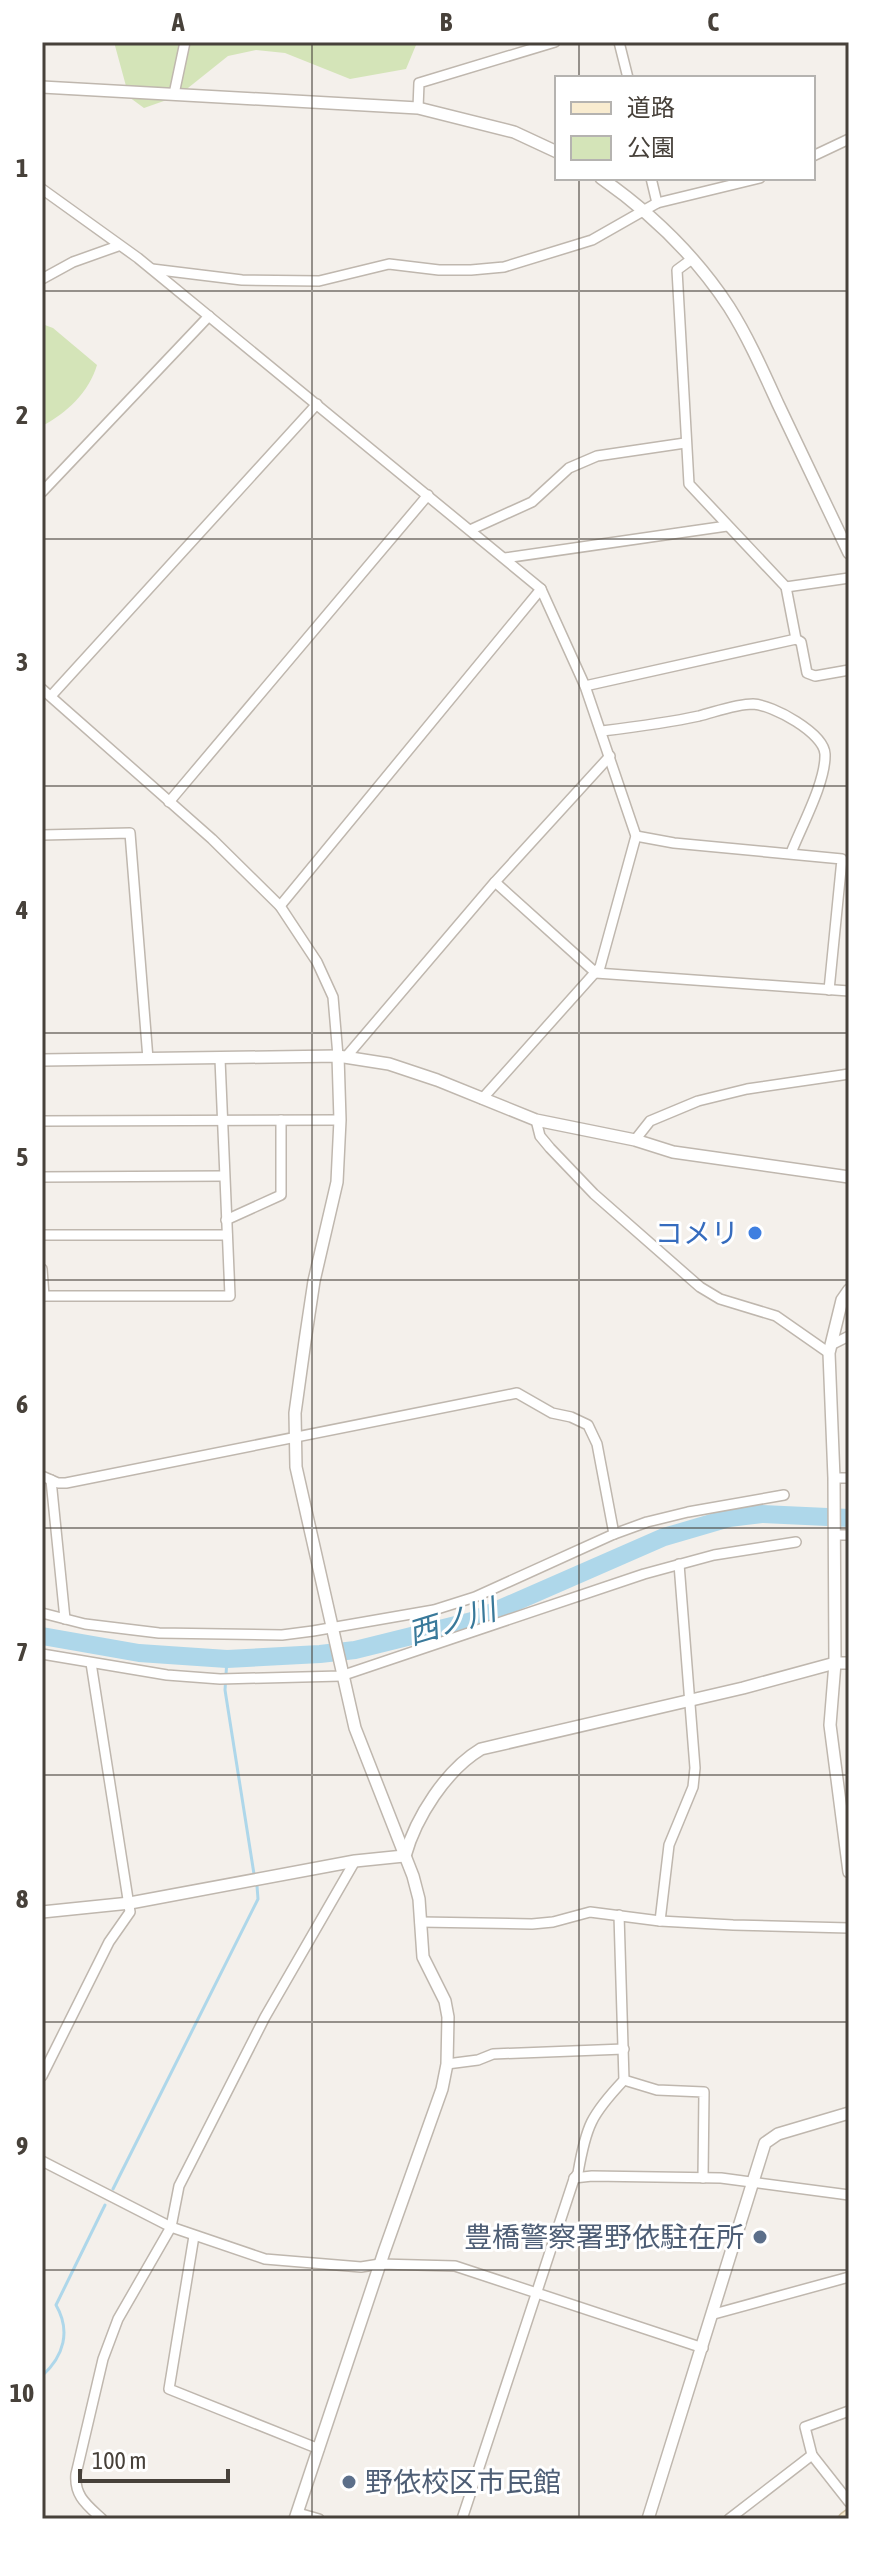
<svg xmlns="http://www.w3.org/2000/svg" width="891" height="2561" font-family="'Asap Condensed','Noto Sans JP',sans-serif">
<rect width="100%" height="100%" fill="#f4f0eb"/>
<!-- green -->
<g fill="#d4e4b8">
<polygon points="114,42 416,42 416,45 406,69 350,79 285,53 256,50 228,56 178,96 144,108 129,97"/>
<path d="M42,324l11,4 44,37c-8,27 -30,48 -55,61z"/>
</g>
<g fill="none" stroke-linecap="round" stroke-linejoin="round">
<!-- stream -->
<g stroke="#aed7ea" stroke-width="3">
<polyline points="227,1659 225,1690 254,1874"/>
<polyline points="113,2189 258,1899 257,1886"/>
<path d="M42,2376c22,-20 29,-45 14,-71l49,-100"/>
</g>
<!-- river -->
<polyline stroke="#aed7ea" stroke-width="18" points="42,1636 139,1653 227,1659 320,1654 355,1650 472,1621 664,1537 729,1518 762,1514 849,1518"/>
<defs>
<g id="minor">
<polyline points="619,42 628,78"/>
<polyline points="174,94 185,42"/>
<polyline points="418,108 419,83 555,42"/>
<polyline points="813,156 849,139"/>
<polyline points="651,178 657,203"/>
<polyline points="42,189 138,258 541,589 585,686 636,836 600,967 482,1099"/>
<polyline points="692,259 677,270 689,484 786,587 796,639 801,642 807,673 815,676 849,670"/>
<polyline points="152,269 242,280 319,281 389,264 439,270 471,270 504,267 592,240 657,203 760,178"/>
<polyline points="42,279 73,262 118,246"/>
<polyline points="42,492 209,316"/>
<polyline points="470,530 532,502 569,468 597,456 685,443"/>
<polyline points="505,558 727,526"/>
<polyline points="786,587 849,578"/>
<polyline points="585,686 796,639"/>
<polyline points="42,689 212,839 280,906 317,962 333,997 338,1056"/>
<polyline points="51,696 317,404"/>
<path d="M602,731c33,-4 65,-8 97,-15 16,-4 37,-12 54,-12 20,1 71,29 72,50 1,28 -24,73 -34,99"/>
<polyline points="169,802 428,495"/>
<polyline points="42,835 130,833 148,1059"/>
<polyline points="636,836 674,843 842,859 829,990"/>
<polyline points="495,882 596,973 849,991"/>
<polyline points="280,906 541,589"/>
<polyline points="346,1057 495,882 610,756"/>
<polyline points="536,1120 540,1136 550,1148 594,1194 700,1287 720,1299 776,1316 829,1353"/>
<polyline points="42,1121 340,1120"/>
<polyline points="635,1140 650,1121 698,1101 747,1089 849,1074"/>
<polyline points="42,1177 224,1176"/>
<polyline points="226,1220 281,1195 281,1120"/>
<polyline points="42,1235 227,1235"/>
<polyline points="42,1269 44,1296"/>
<polyline points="42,1296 230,1296 220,1059"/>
<polyline points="831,1345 849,1336"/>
<polyline points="42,1476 58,1483 66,1483 517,1393 552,1413 571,1417 588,1425 597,1444 614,1534"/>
<polyline points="834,1478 849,1478"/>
<polyline points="51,1480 65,1619"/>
<polyline points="835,1535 849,1535"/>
<polyline points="42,1613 85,1624 159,1633 282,1635 313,1631 434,1610 475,1597 614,1534 647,1522 688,1512 784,1495"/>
<polyline points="42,1654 167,1675 220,1679 341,1676 644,1574 714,1555 796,1542"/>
<polyline points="660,1921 669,1845 693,1787 695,1768 679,1564"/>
<polyline points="420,1922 532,1924 553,1922 590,1912 660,1921 733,1925 849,1928"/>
<polyline points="447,2064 478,2060 493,2054 624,2049"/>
<polyline points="42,2076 109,1942 130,1912 91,1663"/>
<polyline points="624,2080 657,2090 704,2092 703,2178"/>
<polyline points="42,2161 171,2227 265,2259 361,2267 380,2264 455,2266 703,2348"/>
<polyline points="574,2178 592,2176 721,2178 849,2195"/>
<polyline points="194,2236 169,2389 319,2449"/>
<polyline points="714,2314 849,2277"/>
<polyline points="849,2411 805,2427 812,2455 849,2502"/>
<polyline points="298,2513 319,2519"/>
<path d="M102,2519c-15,-14 -28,-23 -26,-45l27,-115 15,-40 53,-92 8,-41 86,-169 90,-156"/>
<path d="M462,2519l112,-340 4,-6c8,-47 13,-58 46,-93l-5,-165"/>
<polyline points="729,2519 812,2455"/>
</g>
<g id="tertiary">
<polyline points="42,87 418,108 514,132 557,152"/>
<path d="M601,178c50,35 94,77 128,129 19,30 34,64 49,97 24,50 47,99 71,149"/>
<polyline points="42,1060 338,1056 389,1064 437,1080 536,1120 635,1140 673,1152 849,1177"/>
<polyline points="849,1290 842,1300 829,1353 834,1478 835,1663 830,1725 849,1872"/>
<path d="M405,1856c11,-39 41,-86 76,-107l262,-61 92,-25h14"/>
<polyline points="42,1912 130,1903 355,1861 404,1856"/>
<polyline points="295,2519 384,2252 442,2089 447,2064 448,2017 445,2001 423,1957 419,1899 413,1876 355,1728 296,1467 295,1413 305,1341 314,1281 337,1182 340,1120 338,1056"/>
<polyline points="648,2519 765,2143 778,2134 849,2113"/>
</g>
<polyline id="secondary" points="845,2519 849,2516"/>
</defs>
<!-- minor casing -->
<use href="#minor" stroke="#bfb7ae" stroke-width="12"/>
<!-- tertiary casing -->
<use href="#tertiary" stroke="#bfb7ae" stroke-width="14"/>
<!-- secondary casing -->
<use href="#secondary" stroke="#cfbe9f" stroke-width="15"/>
<!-- minor -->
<use href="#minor" stroke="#fff" stroke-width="9"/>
<!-- tertiary -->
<use href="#tertiary" stroke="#fff" stroke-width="11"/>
<!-- secondary -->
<use href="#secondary" stroke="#f9ecd0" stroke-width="12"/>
</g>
<!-- grid -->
<path fill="none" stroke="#47413a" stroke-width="2" stroke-opacity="0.55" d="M312,42v2477M579,42v36M579,178v2341M42,291h807M42,539h807M42,786h807M42,1033h807M42,1280h807M42,1528h807M42,1775h807M42,2022h807M42,2270h807"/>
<!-- markers -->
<circle fill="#3f7fe0" stroke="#fff" stroke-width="3" cx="755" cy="1233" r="8"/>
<g fill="#5c6f8a" stroke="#fff" stroke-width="3">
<circle cx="760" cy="2237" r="8"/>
<circle cx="349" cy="2482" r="8"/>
</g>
<g text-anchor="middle" stroke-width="6" stroke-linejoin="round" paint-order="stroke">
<!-- shop labels -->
<g font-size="28" fill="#366cbe" stroke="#fff" text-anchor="end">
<text x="739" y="1243">コメリ</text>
</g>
<!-- service labels -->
<g font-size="28" fill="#4e5e75" stroke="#fff" text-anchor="end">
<text x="744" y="2247">豊橋警察署野依駐在所</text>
<text x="365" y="2492" text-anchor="start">野依校区市民館</text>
</g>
<!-- water labels -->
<g font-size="30" font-style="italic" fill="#39799a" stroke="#fff">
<text transform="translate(452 1622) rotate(-17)" y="10">西ノ川</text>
</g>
</g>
<!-- border -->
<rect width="891" height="2561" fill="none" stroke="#ffffff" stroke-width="88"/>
<!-- legend -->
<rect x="555" y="76" width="260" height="104" fill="#ffffff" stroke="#b5b3b0" stroke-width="2"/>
<rect x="571" y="102" width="40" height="12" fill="#f9ecd0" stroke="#b5b3b0" stroke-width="2"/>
<text x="627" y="116" font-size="24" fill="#47413a">道路</text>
<rect x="571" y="136" width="40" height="24" fill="#d4e4b8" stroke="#b5b3b0" stroke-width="2"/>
<text x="627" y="156" font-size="24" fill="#47413a">公園</text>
<!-- scale -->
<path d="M80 2469v12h148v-12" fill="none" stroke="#47413a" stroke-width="4"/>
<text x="92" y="2469" font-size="24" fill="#47413a" stroke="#ffffff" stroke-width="6" paint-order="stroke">100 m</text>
<rect x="44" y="44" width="803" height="2473" fill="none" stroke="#47413a" stroke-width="3"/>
<g font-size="26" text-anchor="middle" font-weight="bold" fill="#47413a">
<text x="178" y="31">A</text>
<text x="446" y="31">B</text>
<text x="713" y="31">C</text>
<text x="22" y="177">1</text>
<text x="22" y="424">2</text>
<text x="22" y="671">3</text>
<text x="22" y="919">4</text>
<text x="22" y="1166">5</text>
<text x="22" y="1413">6</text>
<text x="22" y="1661">7</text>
<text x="22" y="1908">8</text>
<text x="22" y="2155">9</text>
<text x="22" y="2402">10</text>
</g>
</svg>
